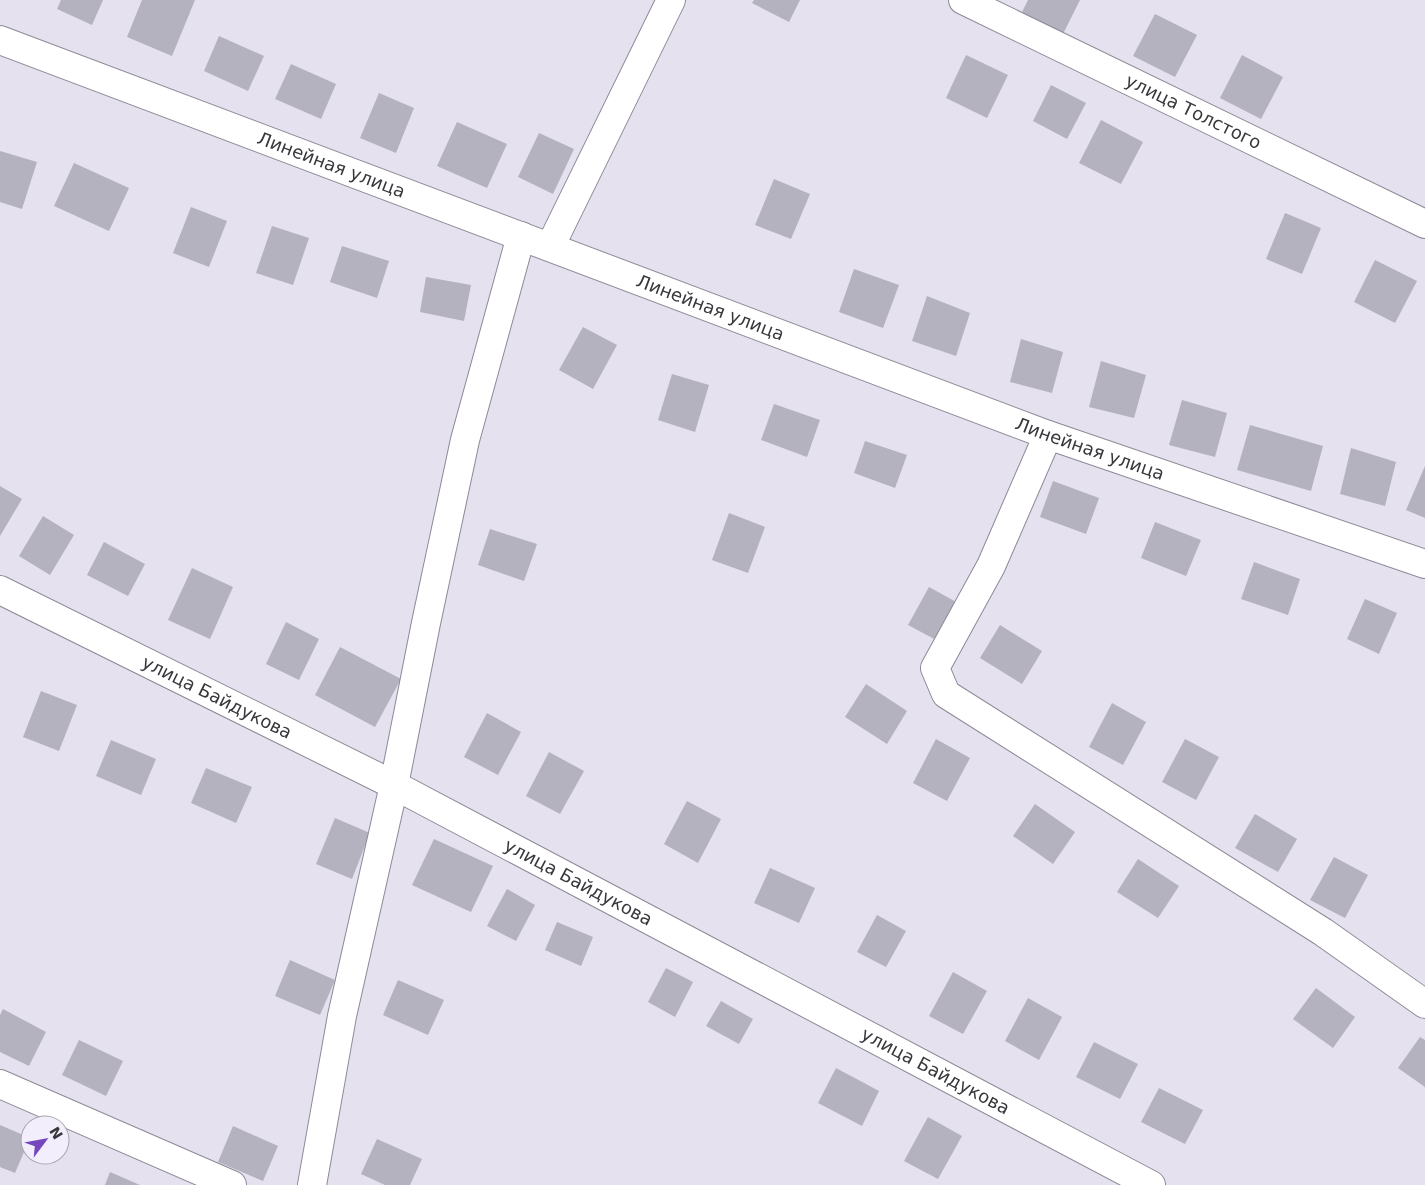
<svg xmlns="http://www.w3.org/2000/svg" width="1425" height="1185" font-family="'DejaVu Sans',sans-serif">
<rect width="100%" height="100%" fill="#e5e1ef"/>
<!-- building -->
<g fill="#b5b2bf">
<polygon points="61,0 103,0 92,25 57,9"/>
<polygon points="142,0 195,0 172,56 127,37"/>
<polygon points="754,0 800,0 789,22 752,3"/>
<polygon points="1028,0 1080,0 1063,34 1022,12"/>
<polygon points="1155,14 1197,35 1175,77 1133,56"/>
<polygon points="219,36 264,56 248,91 204,71"/>
<polygon points="966,55 1008,75 987,118 946,98"/>
<polygon points="1242,55 1283,77 1261,119 1220,98"/>
<polygon points="291,64 336,84 321,119 275,99"/>
<polygon points="1051,85 1086,103 1067,139 1033,121"/>
<polygon points="379,93 414,108 396,153 360,138"/>
<polygon points="1101,120 1143,142 1121,184 1079,163"/>
<polygon points="457,122 507,144 487,188 437,166"/>
<polygon points="539,133 574,149 553,194 518,177"/>
<polygon points="0,151 37,162 22,209 0,202"/>
<polygon points="74,163 129,188 109,231 54,206"/>
<polygon points="774,179 810,194 791,239 755,225"/>
<polygon points="191,207 227,221 209,267 173,253"/>
<polygon points="1285,213 1321,228 1302,274 1266,259"/>
<polygon points="272,226 309,238 293,285 256,273"/>
<polygon points="342,246 389,261 377,298 330,282"/>
<polygon points="1375,260 1417,281 1395,323 1354,302"/>
<polygon points="854,269 899,285 883,328 839,312"/>
<polygon points="426,277 471,285 464,321 420,312"/>
<polygon points="927,296 970,313 956,356 912,341"/>
<polygon points="583,327 617,345 593,389 559,370"/>
<polygon points="1021,339 1063,352 1052,393 1010,382"/>
<polygon points="1101,361 1146,375 1134,418 1089,407"/>
<polygon points="672,374 709,385 695,432 658,420"/>
<polygon points="1182,400 1227,413 1215,457 1169,445"/>
<polygon points="774,404 820,420 807,457 761,440"/>
<polygon points="1250,425 1323,446 1311,491 1237,470"/>
<polygon points="865,441 907,455 895,488 854,473"/>
<polygon points="1351,448 1396,462 1385,506 1340,494"/>
<polygon points="1425,466 1425,518 1406,510"/>
<polygon points="1053,481 1099,498 1086,534 1040,517"/>
<polygon points="0,486 22,499 0,536"/>
<polygon points="729,513 765,527 748,573 712,560"/>
<polygon points="43,516 74,535 50,575 19,556"/>
<polygon points="1155,522 1201,540 1186,576 1141,558"/>
<polygon points="490,529 537,544 524,581 478,565"/>
<polygon points="104,542 145,564 128,596 87,575"/>
<polygon points="1254,562 1300,579 1288,615 1241,599"/>
<polygon points="192,568 233,587 210,639 168,620"/>
<polygon points="929,587 958,603 938,641 908,625"/>
<polygon points="1365,599 1397,613 1379,654 1347,639"/>
<polygon points="286,622 319,639 299,680 266,664"/>
<polygon points="1000,625 1042,651 1022,684 980,658"/>
<polygon points="340,647 401,679 375,727 315,695"/>
<polygon points="866,684 907,711 887,744 845,717"/>
<polygon points="41,691 77,705 59,751 23,737"/>
<polygon points="1112,703 1146,722 1123,765 1089,747"/>
<polygon points="487,713 521,732 498,775 464,757"/>
<polygon points="936,739 970,758 947,801 913,783"/>
<polygon points="1185,739 1219,757 1196,800 1162,782"/>
<polygon points="111,740 156,759 141,795 96,776"/>
<polygon points="549,752 584,771 560,814 526,796"/>
<polygon points="206,768 252,787 236,823 191,803"/>
<polygon points="687,801 721,819 698,863 664,844"/>
<polygon points="1035,804 1075,832 1053,864 1013,836"/>
<polygon points="1255,814 1297,839 1278,872 1235,848"/>
<polygon points="335,818 370,833 352,879 316,864"/>
<polygon points="434,839 493,866 471,912 412,885"/>
<polygon points="1334,857 1368,875 1345,918 1310,900"/>
<polygon points="1138,859 1179,886 1158,918 1117,892"/>
<polygon points="770,868 815,888 799,923 754,903"/>
<polygon points="507,889 535,905 516,941 487,926"/>
<polygon points="877,915 906,931 886,967 857,952"/>
<polygon points="557,922 593,937 581,966 545,950"/>
<polygon points="290,960 335,980 320,1015 275,996"/>
<polygon points="666,968 693,982 675,1017 648,1002"/>
<polygon points="953,972 987,991 963,1034 929,1016"/>
<polygon points="398,980 444,1000 428,1035 383,1015"/>
<polygon points="1316,988 1355,1017 1333,1048 1293,1019"/>
<polygon points="1028,998 1062,1017 1039,1060 1005,1041"/>
<polygon points="721,1001 753,1019 739,1044 706,1026"/>
<polygon points="3,1009 46,1032 29,1066 0,1052 0,1015"/>
<polygon points="1420,1037 1425,1040 1425,1087 1398,1068"/>
<polygon points="79,1040 123,1061 106,1096 62,1075"/>
<polygon points="1094,1042 1138,1064 1120,1099 1076,1077"/>
<polygon points="836,1068 879,1091 862,1126 818,1103"/>
<polygon points="1159,1088 1203,1110 1185,1144 1141,1122"/>
<polygon points="928,1117 962,1136 938,1179 904,1161"/>
<polygon points="0,1125 30,1138 15,1173 0,1167"/>
<polygon points="233,1126 278,1146 263,1181 218,1162"/>
<polygon points="377,1139 422,1159 410,1185 385,1185 361,1174"/>
<polygon points="110,1172 140,1185 105,1185"/>
</g>
<g fill="none" stroke-linecap="round" stroke-linejoin="round">
<defs>
<g id="minor">
<path id="s1" d="M963,0l462,224"/>
<polyline points="550,247 671,0"/>
<polyline points="1048,435 991,566 935,668 946,694 1323,932 1425,1004"/>
<path id="s2" d="M0,590l394,195 757,400"/>
<polyline points="0,1084 232,1185"/>
<polyline points="312,1185 342,1016 394,785 426,623 465,440 521,236"/>
</g>
<g id="tertiary">
<path id="s3" d="M0,40l1048,395 377,129"/>
</g>
</defs>
<!-- minor casing -->
<use href="#minor" stroke="#8d8996" stroke-width="30"/>
<!-- tertiary casing -->
<use href="#tertiary" stroke="#8d8996" stroke-width="30"/>
<!-- minor -->
<use href="#minor" stroke="#fff" stroke-width="28"/>
<!-- tertiary -->
<use href="#tertiary" stroke="#fff" stroke-width="28"/>
</g>
<g text-anchor="middle" stroke-width="4" stroke-linejoin="round" paint-order="stroke">
<!-- street labels -->
<g font-size="18" fill="#38373c" stroke="#f2eefc">
<text dy="6" stroke="none"><textPath href="#s1" startOffset="256">улица Толстого</textPath></text>
<text dy="6" stroke="none"><textPath href="#s3" startOffset="354">Линейная улица</textPath></text>
<text dy="6" stroke="none"><textPath href="#s3" startOffset="759">Линейная улица</textPath></text>
<text dy="6" stroke="none"><textPath href="#s3" startOffset="1164">Линейная улица</textPath></text>
<text dy="6" stroke="none"><textPath href="#s2" startOffset="242">улица Байдукова</textPath></text>
<text dy="6" stroke="none"><textPath href="#s2" startOffset="648">улица Байдукова</textPath></text>
<text dy="6" stroke="none"><textPath href="#s2" startOffset="1052">улица Байдукова</textPath></text>
</g>
</g>
<!-- north arrow -->
<g transform="translate(45 1140) rotate(58)"><circle r="24" fill="#f2eefc" stroke="#a8a5af"/>
<path d="M0-4L9 19L0 12L-9 19Z" fill="#7546be"/>
<text y="-8" font-size="14" font-weight="bold" text-anchor="middle" fill="#38373c">N</text>
</g>
</svg>
